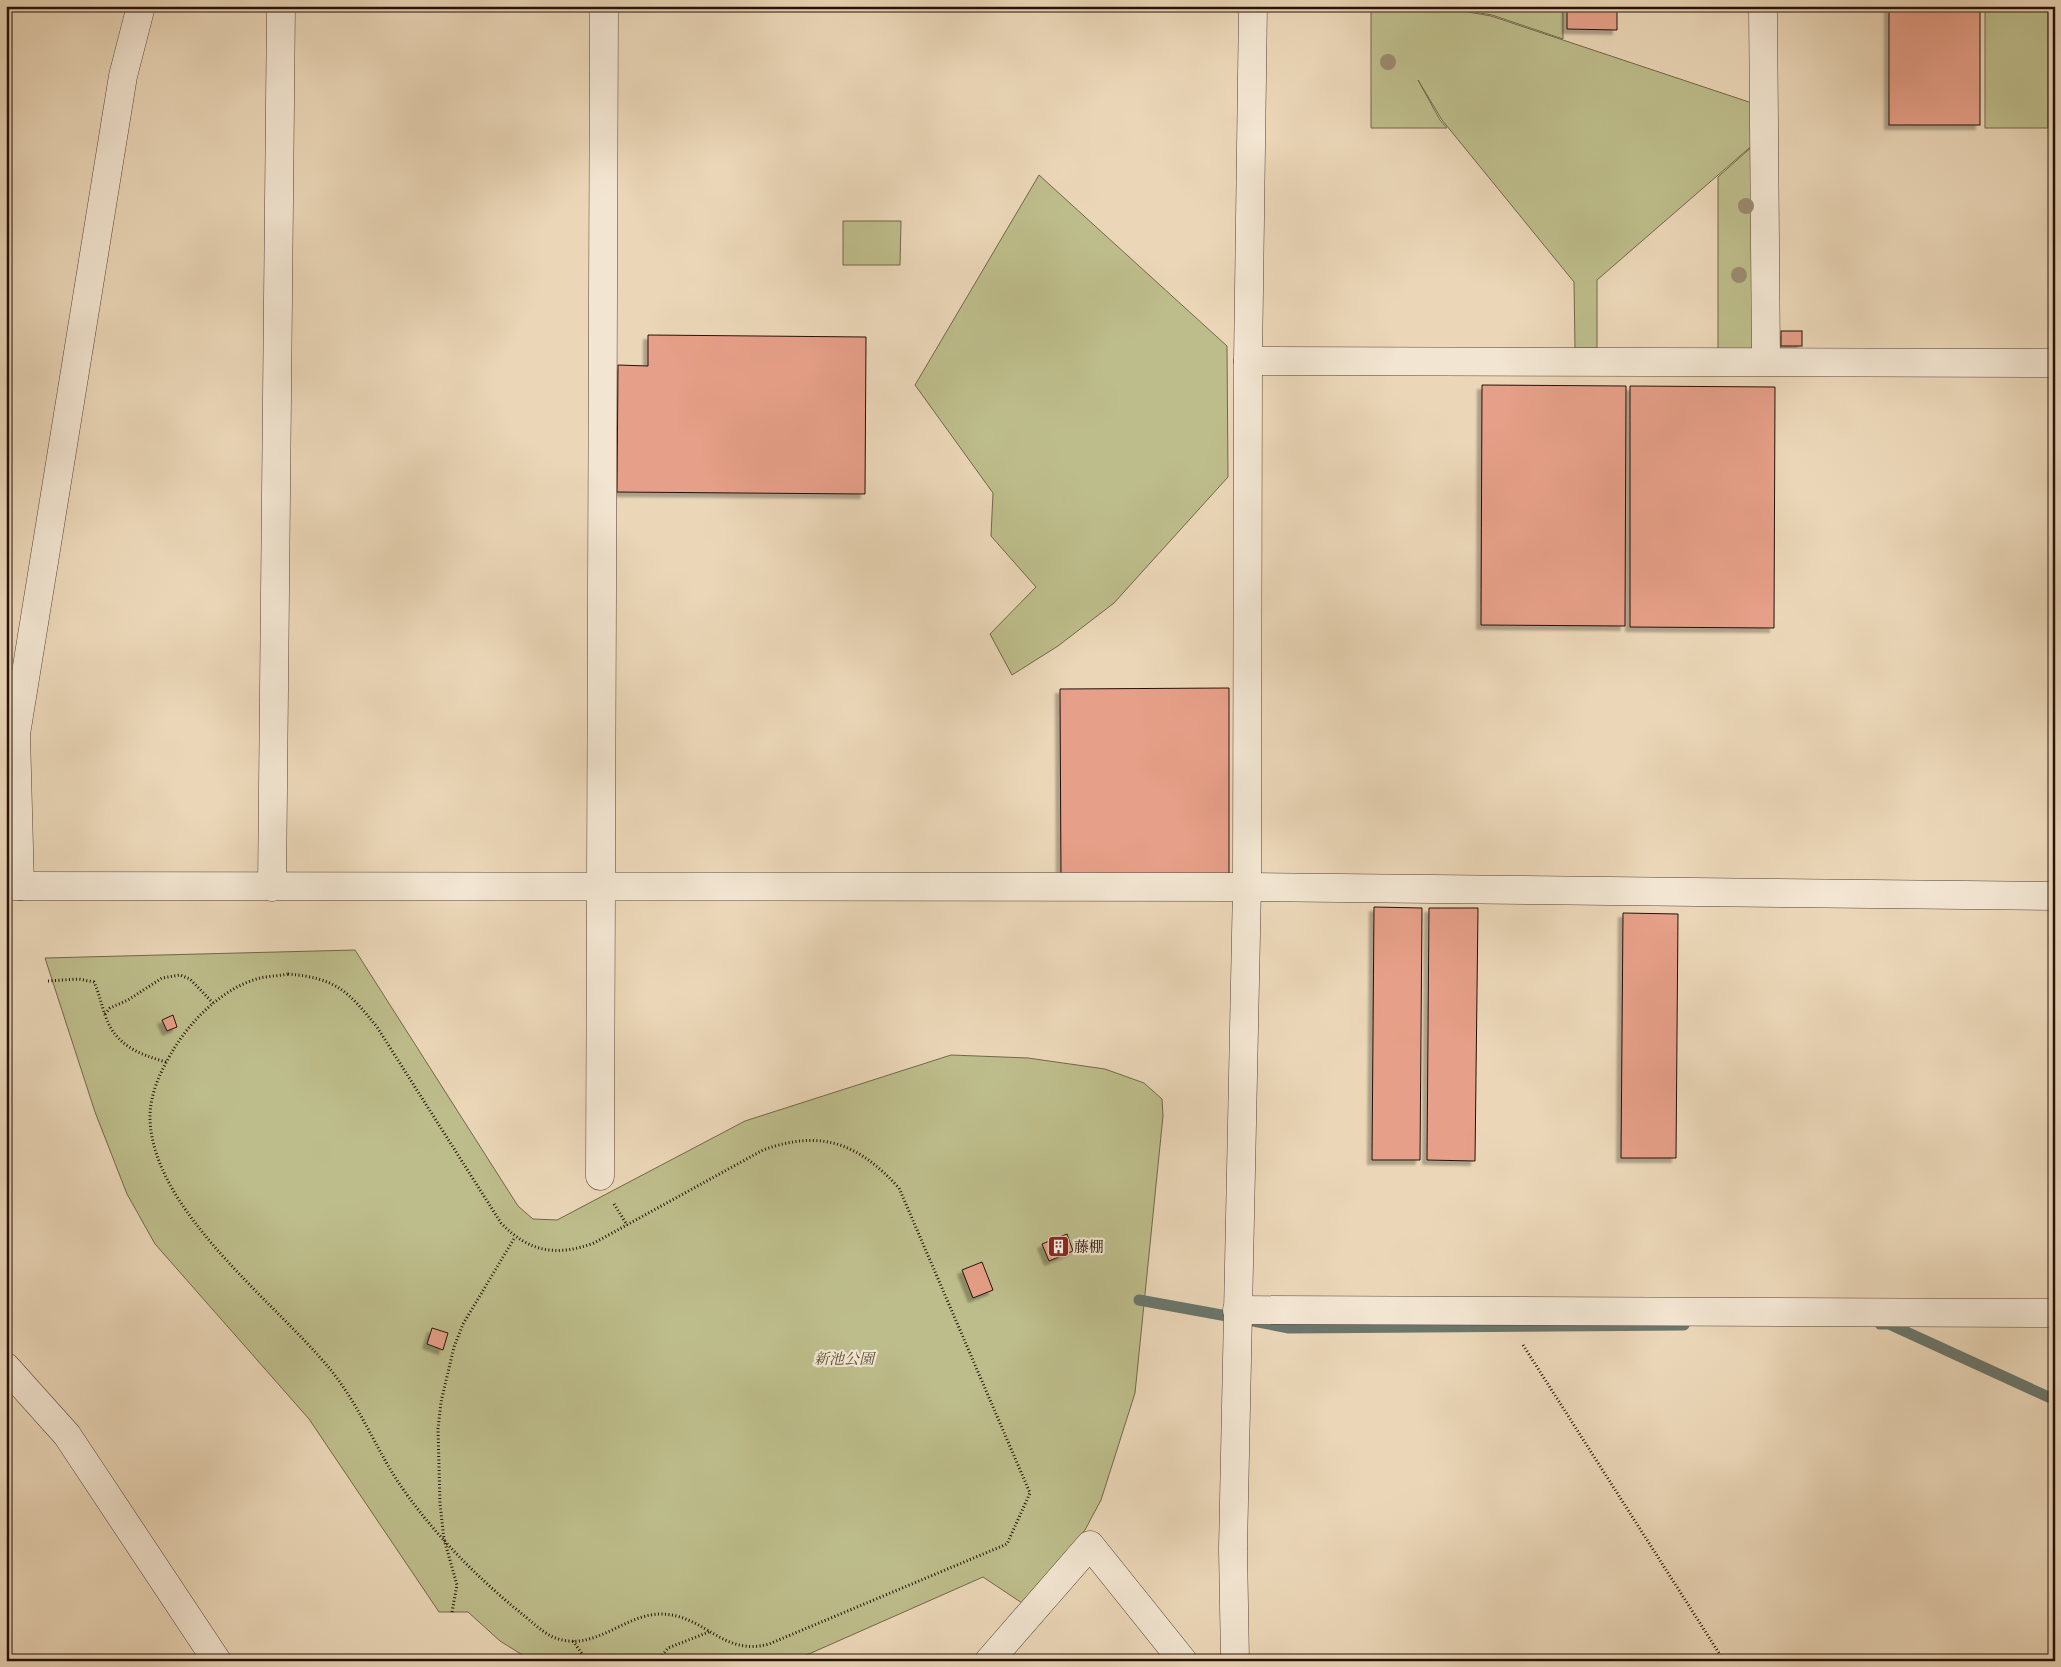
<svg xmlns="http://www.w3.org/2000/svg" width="2061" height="1667" font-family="'Libre Caslon Text','Noto Serif JP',serif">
<defs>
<filter id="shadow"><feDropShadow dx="-4.5" dy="4.5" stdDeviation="1" flood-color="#0004"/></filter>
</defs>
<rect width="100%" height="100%" fill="#ebd7b8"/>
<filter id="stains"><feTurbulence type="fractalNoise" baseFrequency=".004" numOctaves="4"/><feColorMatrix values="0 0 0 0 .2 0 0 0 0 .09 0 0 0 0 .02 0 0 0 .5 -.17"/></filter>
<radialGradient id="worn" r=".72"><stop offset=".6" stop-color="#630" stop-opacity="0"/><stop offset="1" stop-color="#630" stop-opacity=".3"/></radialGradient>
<!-- green -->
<g fill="#bdbd8b" stroke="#72674a">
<polygon points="1371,6 1434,6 1491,16 1755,104 1755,143 1597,280 1597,348 1575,348 1574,282 1442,120 1418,80 1440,120 1447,128 1371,128"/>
<polygon points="1438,6 1563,6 1563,39 1492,15"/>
<rect x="1985" y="6" width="63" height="122"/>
<polygon points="1755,144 1755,349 1718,349 1718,177"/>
<polygon points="1039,175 1227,346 1228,477 1114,603 1058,646 1012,675 990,634 1036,587 991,536 993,493 915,385"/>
<polygon points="843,221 901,221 900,265 843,265"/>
<polygon points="355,950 518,1206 533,1219 557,1220 745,1121 951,1055 1028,1058 1105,1069 1144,1083 1162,1099 1163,1116 1135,1393 1101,1500 1085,1530 1022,1603 983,1577 793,1661 532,1661 500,1641 468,1612 439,1612 309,1419 155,1244 127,1194 95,1112 45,958"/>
</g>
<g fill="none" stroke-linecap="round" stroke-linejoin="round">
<!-- stream -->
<g stroke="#6a766c" stroke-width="11">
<polyline points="1139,1300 1238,1318"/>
<polyline points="1253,1321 1289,1328 1684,1325"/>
<polyline points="1880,1324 1889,1324 2055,1400"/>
</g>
</g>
<!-- building -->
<g fill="#e69f88" stroke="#261108" filter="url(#shadow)">
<polygon points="1567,6 1617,6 1617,30 1567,29"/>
<rect x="1889" y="6" width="91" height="119"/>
<rect x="1781" y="331" width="21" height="15"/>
<polygon points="648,335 866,337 865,494 617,492 618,365 648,366"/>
<polygon points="1482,385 1626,386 1625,626 1481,625"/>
<polygon points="1630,386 1775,387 1774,628 1630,627"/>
<polygon points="1229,688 1229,881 1061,881 1060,689"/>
<polygon points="1374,907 1422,908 1420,1160 1372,1160"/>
<polygon points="1429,908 1478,908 1475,1161 1427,1160"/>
<polygon points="1623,913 1678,914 1676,1158 1621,1158"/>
<polygon points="173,1015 177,1027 167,1031 162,1020"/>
<polygon points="1067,1234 1073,1251 1049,1261 1042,1244"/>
<polygon points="982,1262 993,1290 973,1298 962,1270"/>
<polygon points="432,1328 448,1333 443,1350 427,1344"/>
</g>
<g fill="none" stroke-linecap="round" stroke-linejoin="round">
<defs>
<g id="minor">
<polyline points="1763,6 1766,361"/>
<polyline points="1248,361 2055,363"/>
<polyline points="6,886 1247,887 2055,896"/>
<polyline points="20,886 16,734 123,76 141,6"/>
<polyline points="272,887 281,6"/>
<polyline points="600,1176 604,6"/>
<polyline points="1237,1310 2055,1313"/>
<polyline points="6,1367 67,1435 217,1661"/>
<polyline points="989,1661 1090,1545 1183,1661"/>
<polyline points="1235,1661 1233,1549 1247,887 1248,361 1253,6"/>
</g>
</defs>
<!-- minor casing -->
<use href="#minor" stroke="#574234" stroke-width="29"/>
<!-- path -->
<g stroke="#261108" stroke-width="3" stroke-dasharray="1 2.5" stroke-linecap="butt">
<path d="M288,974c48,4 60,17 89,53l124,196c28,29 55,34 93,20l169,-93c58,-21 95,-7 136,38l131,305 -23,51 -238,100c-47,13 -64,-30 -109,-30 -38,1 -67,40 -107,23 -11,-5 -22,-16 -31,-23 -47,-38 -97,-89 -129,-140 -21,-35 -37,-73 -63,-105 -56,-68 -176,-157 -180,-249 -1,-26 12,-52 25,-73 19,-30 50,-60 85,-69 9,-2 19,-2 28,-4z"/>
<path d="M48,981l31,-2 15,3c5,11 7,21 11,33 10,30 33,39 61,47"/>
<polyline points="105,1014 110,1008 128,1000 162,978 180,975 190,979 213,1003"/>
<polyline points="614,1204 627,1225"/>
<polyline points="1523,1345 1724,1661"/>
<polyline points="452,1612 457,1585 444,1539 440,1504 438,1429 441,1402 454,1347 463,1324 515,1237"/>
<polyline points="573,1641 587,1661"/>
<polyline points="658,1661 668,1648 709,1632"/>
</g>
<!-- minor -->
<use href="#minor" stroke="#f2e5d1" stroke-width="28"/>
</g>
<!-- trees -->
<g fill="#9c8b70">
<circle cx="1388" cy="62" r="8"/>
<circle cx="1746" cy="206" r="8"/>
<circle cx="1739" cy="275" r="8"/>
</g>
<!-- icons -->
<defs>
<symbol id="building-square" viewBox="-11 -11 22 22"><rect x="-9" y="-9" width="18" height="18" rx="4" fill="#8f2418" stroke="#f2e5d1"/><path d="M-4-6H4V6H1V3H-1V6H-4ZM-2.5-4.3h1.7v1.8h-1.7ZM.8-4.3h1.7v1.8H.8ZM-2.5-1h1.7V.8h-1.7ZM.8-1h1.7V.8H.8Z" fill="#fff"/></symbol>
</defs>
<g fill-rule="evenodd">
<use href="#building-square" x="1046" y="1234" width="25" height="25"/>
</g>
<g text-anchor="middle" stroke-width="4.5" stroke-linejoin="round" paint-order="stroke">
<!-- poi labels -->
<g font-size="15" fill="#261108" stroke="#f2e5d1" text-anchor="start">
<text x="1074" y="1252">藤棚</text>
</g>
<!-- park labels -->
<g font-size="15" font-style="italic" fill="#5b4d36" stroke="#f2e5d1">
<text x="844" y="1364">新池公園</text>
</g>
</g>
<!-- margin -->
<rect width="2061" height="1667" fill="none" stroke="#ebd7b8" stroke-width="25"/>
<rect x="8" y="8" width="2046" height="1652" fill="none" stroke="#261108" stroke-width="2.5"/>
<rect x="12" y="12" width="2036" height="1642" fill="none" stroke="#261108"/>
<rect width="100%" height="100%" filter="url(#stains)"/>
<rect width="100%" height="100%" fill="url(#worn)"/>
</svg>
